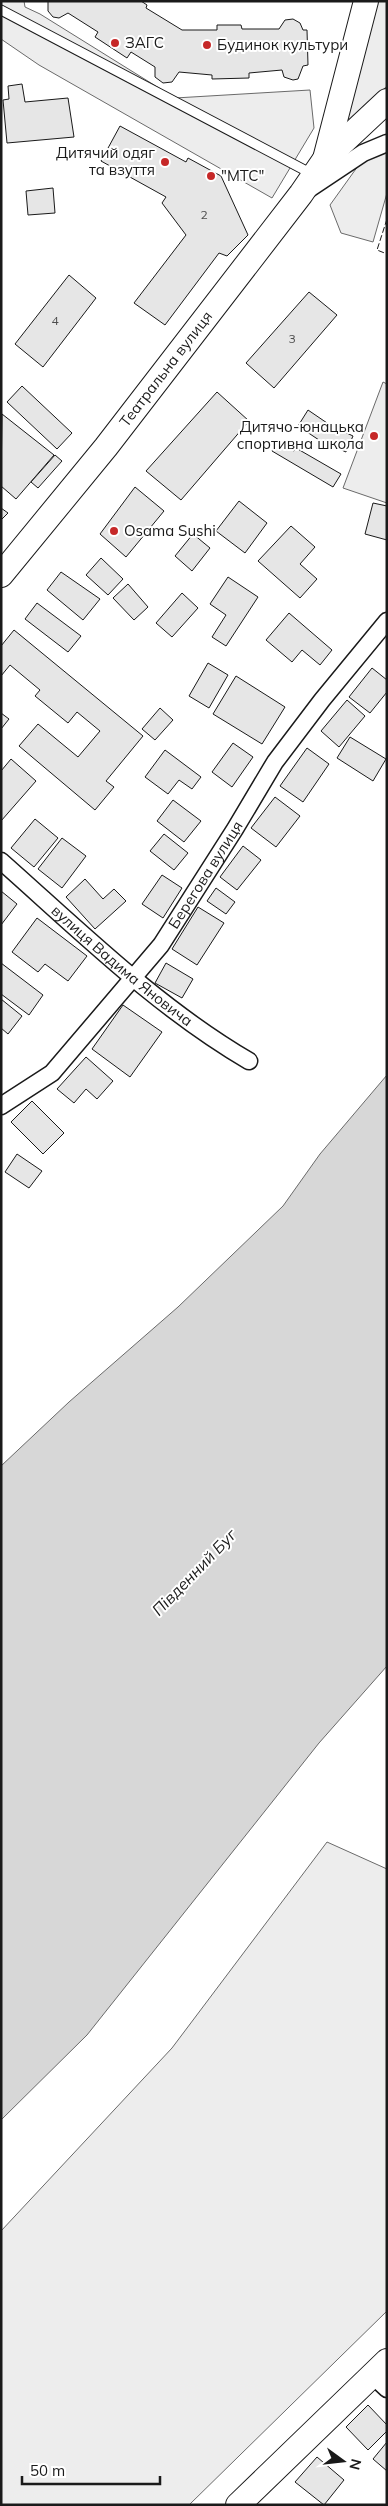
<svg xmlns="http://www.w3.org/2000/svg" width="388" height="2506" font-family="Mulish,sans-serif">
<rect width="100%" height="100%" fill="#fff"/>
<!-- built -->
<g fill="#ededed" stroke="#6a6a6a">
<polygon points="1,1 24,1 25,7 40,14 175,98 310,90 314,128 272,198 39,65 1,39"/>
<polygon points="376,1 387,1 387,86 344,127"/>
<polygon points="387,147 387,193 373,242 341,233 330,205 358,166 375,153"/>
<polygon points="383,382 387,384 387,503 343,488"/>
<polygon points="327,1842 387,1869 387,2311 189,2505 1,2505 1,2231 172,2048"/>
</g>
<!-- water -->
<polygon fill="#d7d7d7" stroke="#6a6a6a" points="387,1075 387,1666 319,1743 87,2035 1,2120 1,1466 69,1402 178,1307 283,1206 320,1154"/>
<!-- building -->
<g fill="#e6e6e6" stroke="#1a1a1a">
<polygon points="48,1 141,1 147,5 146,8 182,30 217,30 217,25 241,25 242,29 279,29 285,20 293,19 300,23 303,30 307,30 308,65 303,66 298,79 293,80 284,77 282,70 249,73 249,78 212,79 212,75 179,72 172,82 163,83 155,77 155,67 131,52 127,58 95,37 98,32 68,13 59,18 53,17 48,11"/>
<polygon points="22,84 25,102 68,98 74,137 7,143 3,100 9,99 8,86"/>
<polygon points="120,126 186,162 188,158 221,176 248,235 227,256 219,253 165,325 134,303 186,235 162,203 166,197 101,161"/>
<polygon points="53,188 55,213 28,215 26,191"/>
<polygon points="69,275 96,298 43,367 15,344"/>
<polygon points="309,292 337,315 274,388 246,363"/>
<polygon points="22,386 72,433 57,449 7,402"/>
<polygon points="217,392 249,421 181,500 146,471"/>
<polygon points="308,410 330,425 353,436 346,452 319,440 298,426"/>
<polygon points="2,414 54,455 16,499 1,486"/>
<polygon points="278,442 294,451 296,448 341,474 333,487 272,451"/>
<polygon points="55,455 62,461 38,488 31,482"/>
<polygon points="135,487 164,511 126,557 100,534"/>
<polygon points="239,501 267,523 245,553 216,531"/>
<polygon points="373,503 387,506 387,540 365,534"/>
<polygon points="1,508 8,513 1,520"/>
<polygon points="291,526 315,547 300,564 317,579 300,598 258,561"/>
<polygon points="193,534 210,548 192,571 175,556"/>
<polygon points="101,558 123,579 108,595 86,575"/>
<polygon points="61,572 100,599 83,620 47,590"/>
<polygon points="228,577 258,597 226,646 212,637 226,615 210,604"/>
<polygon points="128,584 148,607 134,620 113,598"/>
<polygon points="182,593 198,608 172,637 156,623"/>
<polygon points="37,603 81,636 68,652 25,619"/>
<polygon points="289,613 332,650 320,665 302,650 292,662 266,640"/>
<polygon points="14,630 143,736 106,781 114,787 95,810 19,746 38,724 78,757 100,731 77,712 68,723 35,696 40,690 10,665 1,676 1,646"/>
<polygon points="208,663 228,675 209,708 189,696"/>
<polygon points="372,668 387,680 387,692 370,713 349,697"/>
<polygon points="236,676 285,707 262,744 213,714"/>
<polygon points="347,700 365,716 339,747 321,731"/>
<polygon points="160,708 173,720 155,740 142,729"/>
<polygon points="1,713 9,719 1,729"/>
<polygon points="350,737 386,759 373,781 337,758"/>
<polygon points="233,743 253,757 232,787 212,772"/>
<polygon points="307,748 329,764 303,802 280,786"/>
<polygon points="165,750 201,777 192,789 179,780 168,794 145,777"/>
<polygon points="11,759 36,781 1,821 1,771"/>
<polygon points="275,797 300,816 276,847 251,828"/>
<polygon points="173,800 201,821 184,842 157,821"/>
<polygon points="35,819 58,838 34,867 11,848"/>
<polygon points="164,834 188,853 174,870 150,851"/>
<polygon points="62,838 86,856 62,888 38,869"/>
<polygon points="243,846 261,860 237,890 220,877"/>
<polygon points="162,875 182,888 163,918 142,904"/>
<polygon points="85,879 103,899 114,889 126,901 95,929 66,897"/>
<polygon points="216,888 235,902 226,914 207,901"/>
<polygon points="1,891 17,904 1,925"/>
<polygon points="198,907 224,923 197,965 172,949"/>
<polygon points="37,918 87,956 68,981 45,964 38,972 12,952"/>
<polygon points="1,963 43,995 29,1015 1,994"/>
<polygon points="166,963 193,979 182,998 155,983"/>
<polygon points="1,999 22,1016 8,1034 1,1028"/>
<polygon points="123,1005 162,1032 130,1077 92,1049"/>
<polygon points="86,1057 113,1081 97,1099 86,1089 74,1103 57,1089"/>
<polygon points="32,1101 64,1133 43,1154 11,1122"/>
<polygon points="17,1154 42,1171 29,1188 5,1172"/>
<polygon points="368,2405 387,2425 387,2431 368,2450 346,2427"/>
<polygon points="387,2442 387,2471 373,2459"/>
<polygon points="317,2457 344,2480 324,2505 295,2482"/>
</g>
<g fill="none" stroke-linecap="round" stroke-linejoin="round">
<defs>
<polyline id="lane" points="1,10 314,175"/>
<g id="street">
<polyline points="309,189 363,153 387,143"/>
<path id="s1" d="M1,861c79,70 157,147 248,200"/>
<path id="s2" d="M1,1106l51,-33 109,-128 74,-116 40,-67 47,-62 65,-79"/>
<polyline points="372,2375 387,2389"/>
</g>
<g id="secondary">
<polyline points="325,159 366,1"/>
<path id="s3" d="M1,575l105,-128 195,-253 24,-35 62,-58"/>
<polyline points="238,2505 387,2361"/>
</g>
</defs>
<!-- lane casing -->
<use href="#lane" stroke="#1a1a1a" stroke-width="11"/>
<!-- street casing -->
<use href="#street" stroke="#1a1a1a" stroke-width="19"/>
<!-- secondary casing -->
<use href="#secondary" stroke="#1a1a1a" stroke-width="26"/>
<!-- lane -->
<use href="#lane" stroke="#fff" stroke-width="9"/>
<!-- street -->
<use href="#street" stroke="#fff" stroke-width="16"/>
<!-- secondary -->
<use href="#secondary" stroke="#fff" stroke-width="24"/>
<!-- fence -->
<polyline stroke="#1a1a1a" stroke-width="1" stroke-dasharray="6 2.5" stroke-linecap="butt" points="387,219 377,250 387,254"/>
</g>
<!-- markers -->
<g fill="#c62828" stroke="#fff" stroke-width="2">
<circle cx="115" cy="43" r="5"/>
<circle cx="207" cy="45" r="5"/>
<circle cx="165" cy="162" r="5"/>
<circle cx="211" cy="176" r="5"/>
<circle cx="374" cy="436" r="5"/>
<circle cx="114" cy="531" r="5"/>
</g>
<g text-anchor="middle" stroke-width="4" stroke-linejoin="round" paint-order="stroke">
<!-- number labels -->
<g font-size="12" fill="#4d4d4d">
<text x="204" y="219">2</text>
<text x="55" y="325">4</text>
<text x="292" y="343">3</text>
</g>
<!-- poi labels -->
<g font-size="15" fill="#1a1a1a" stroke="#fff" text-anchor="start">
<text x="125" y="48">ЗАГС</text>
<text x="217" y="50">Будинок культури</text>
<text x="155" y="158" text-anchor="end">Дитячий одяг<tspan x="155" dy="17">та взуття</tspan></text>
<text x="221" y="181">"МТС"</text>
<text x="364" y="432" text-anchor="end">Дитячо-юнацька<tspan x="364" dy="17">спортивна школа</tspan></text>
<text x="124" y="536">Osama Sushi</text>
</g>
<!-- street labels -->
<g font-size="15" fill="#1a1a1a" stroke="#fff">
<text dy="5" stroke="none"><textPath href="#s3" startOffset="264">Театральна вулиця</textPath></text>
<text dy="5" stroke="none"><textPath href="#s2" startOffset="312">Берегова вулиця</textPath></text>
<text dy="5" stroke="none"><textPath href="#s1" startOffset="160">вулиця Вадима Яновича</textPath></text>
</g>
<!-- water labels -->
<g font-size="16" font-style="italic" fill="#1a1a1a" stroke="#fff">
<text transform="translate(194 1572) rotate(-46)" y="6">Південний Буг</text>
</g>
</g>
<!-- border -->
<rect width="388" height="2506" fill="none" stroke="#1a1a1a" stroke-width="5"/>
<!-- north arrow -->
<g transform="translate(343 2461) rotate(105)" stroke="#ffffff" stroke-width="4" paint-order="stroke">
<path d="M0-4L9 19L0 12L-9 19Z" fill="#1a1a1a"/>
<text y="-8" font-size="14" font-weight="bold" text-anchor="middle" fill="#1a1a1a">N</text>
</g>
<!-- scale -->
<path d="M22 2476v8h138v-8" fill="none" stroke="#1a1a1a" stroke-width="2.5"/>
<text x="30" y="2476" font-size="15" fill="#1a1a1a" stroke="#ffffff" stroke-width="4" paint-order="stroke">50 m</text>
</svg>
